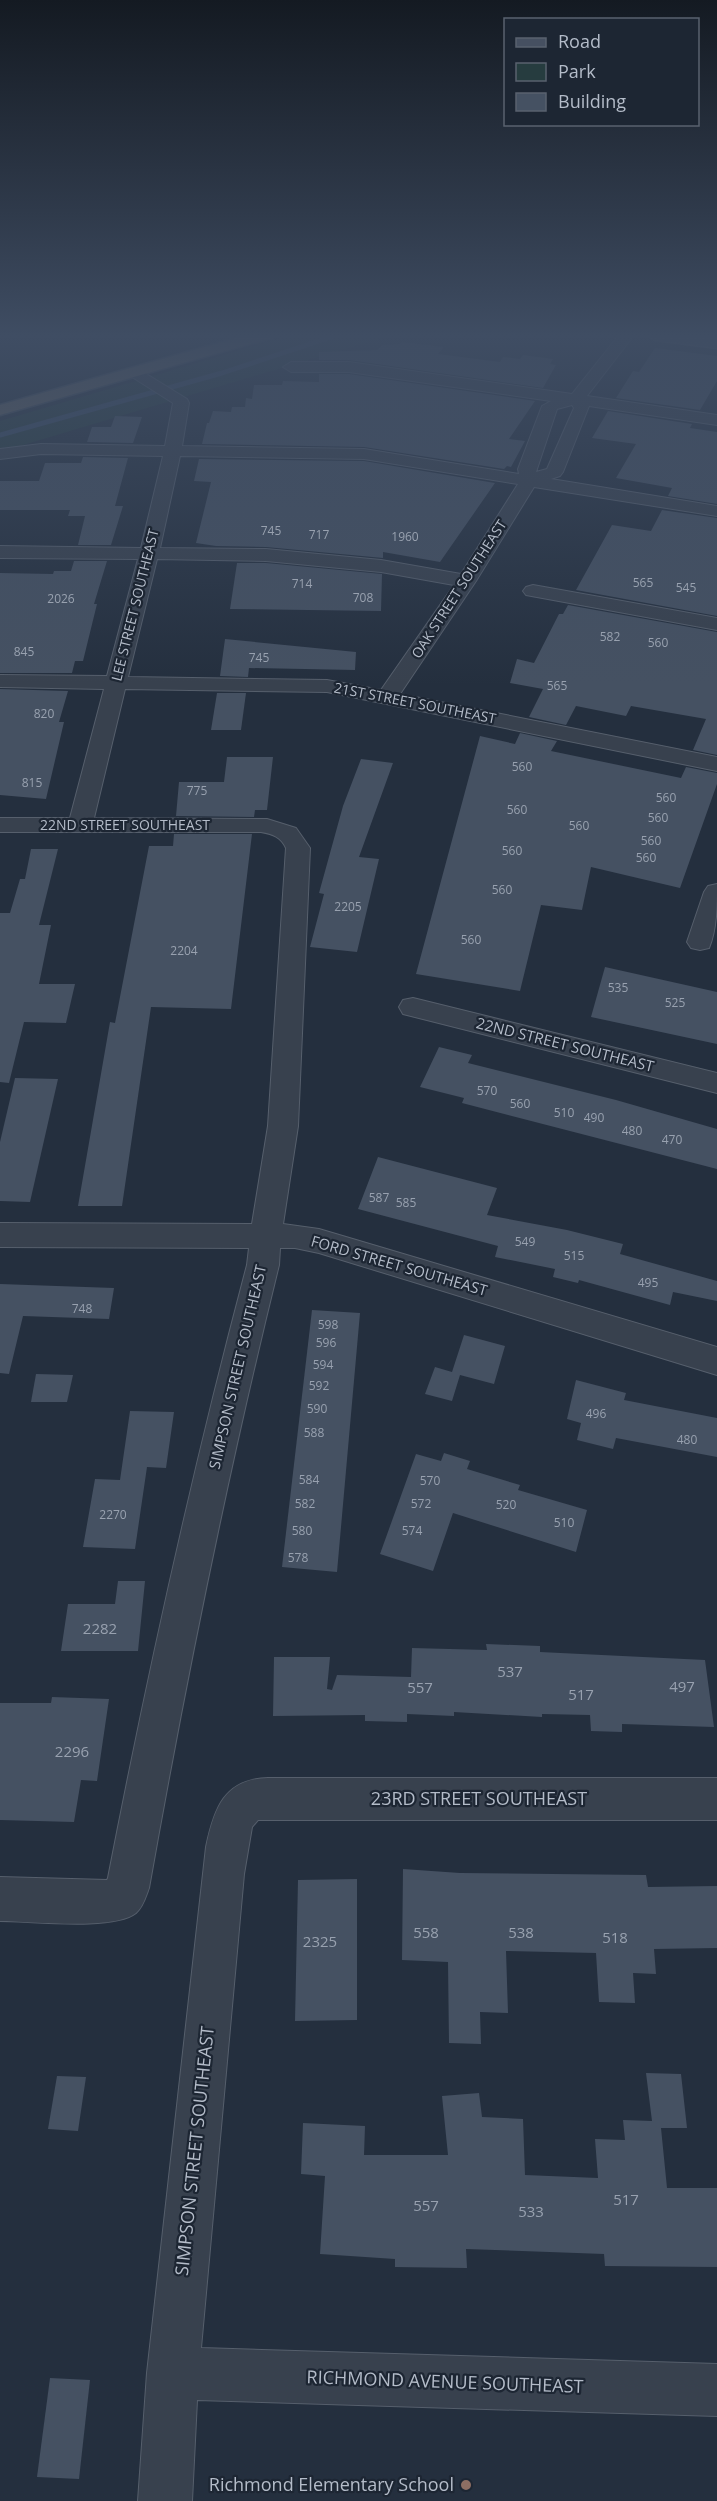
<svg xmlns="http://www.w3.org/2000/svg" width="717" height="2501" font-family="'Open Sans',sans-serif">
<rect width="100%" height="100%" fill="#242f3e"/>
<!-- green -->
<polygon fill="#263c3f" points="292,335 392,335 0,452 0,421"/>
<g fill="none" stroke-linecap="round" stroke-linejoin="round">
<!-- stream -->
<polyline stroke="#394c67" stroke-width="5" points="0,435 222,373 337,335"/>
</g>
<!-- building -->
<g fill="#455162">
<polygon points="402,342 444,347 438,354 500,362 503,357 520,359 523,355 553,359 550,364 556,365 543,388 349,360 319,360 319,352 377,350 382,345 399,344"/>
<polygon points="655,348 717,356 717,381 700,410 616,398 633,371 639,372"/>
<polygon points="319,374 349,374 535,401 509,439 525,441 511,467 507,466 504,469 364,447 202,444 207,423 209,423 213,411 231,412 232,407 245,407 246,398 252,399 254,385 282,385 283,381 319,382"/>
<polygon points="608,411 692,424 690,428 717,432 717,504 668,496 672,488 616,478 636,444 592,438"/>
<polygon points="115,416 142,417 133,443 87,442 92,427 111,427"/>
<polygon points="83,457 128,458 115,506 123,506 111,545 78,545 85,516 68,516 70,510 0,510 0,481 39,481 45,463 81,463"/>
<polygon points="199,459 364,461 495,483 440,562 383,552 383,558 266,547 216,546 196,543 211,482 194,481"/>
<polygon points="662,510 717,518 717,616 576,590 612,525 651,531"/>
<polygon points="74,561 107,561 94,604 97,604 83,661 75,661 72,673 0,673 0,573 53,574 54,571 71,571"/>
<polygon points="237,563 266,563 382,574 381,611 230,609"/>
<polygon points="568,605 717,632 717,755 693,750 706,719 631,706 626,716 576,706 566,725 529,717 543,689 510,683 517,659 534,663 559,614 563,614"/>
<polygon points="225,639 356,652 355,670 249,668 248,677 220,676"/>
<polygon points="0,689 68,691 59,722 64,722 46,799 0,795"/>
<polygon points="217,693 246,693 241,730 211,730"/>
<polygon points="520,733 557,741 551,751 681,778 686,767 717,773 717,784 680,888 591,867 582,910 541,905 520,991 416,974 480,736 515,744"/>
<polygon points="227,757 273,757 267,810 255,810 254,817 176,816 179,782 224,782"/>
<polygon points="361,759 393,763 359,857 379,859 357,952 310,947 324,894 319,893 343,806"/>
<polygon points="174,834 252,834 231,1009 151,1007 122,1206 78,1206 110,1022 115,1023 149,846 173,846"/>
<polygon points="31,849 58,849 39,925 51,925 39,984 75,984 66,1023 24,1022 9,1083 0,1082 0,913 10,913 20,879 25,879"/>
<polygon points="605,967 717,992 717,1044 591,1017"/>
<polygon points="439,1047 472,1055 468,1063 616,1100 717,1129 717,1169 462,1103 464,1098 420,1087"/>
<polygon points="15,1078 58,1079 30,1202 0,1201 0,1142"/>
<polygon points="378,1157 497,1188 487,1215 567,1230 623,1244 620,1254 717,1281 717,1301 673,1292 670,1305 579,1280 578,1283 553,1277 555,1269 495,1257 498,1246 358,1209"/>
<polygon points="0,1284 114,1288 109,1319 23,1316 9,1374 0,1373"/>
<polygon points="312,1310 360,1313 337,1572 282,1567"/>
<polygon points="464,1335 505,1346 494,1384 460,1375 452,1401 425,1394 435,1367 452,1372"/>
<polygon points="36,1374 73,1375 67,1402 31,1402"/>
<polygon points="576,1380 626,1393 624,1400 717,1418 717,1457 616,1438 613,1449 577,1440 581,1423 567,1419"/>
<polygon points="130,1411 174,1412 166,1468 147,1467 135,1549 83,1547 95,1479 120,1480"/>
<polygon points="444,1453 470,1461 467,1469 520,1485 518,1490 587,1510 576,1552 453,1513 433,1571 380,1554 416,1454 441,1461"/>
<polygon points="118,1581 145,1581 138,1651 61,1651 68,1604 115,1604"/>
<polygon points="486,1644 540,1646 540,1652 705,1660 714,1727 622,1724 622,1732 591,1731 590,1715 542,1714 542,1717 454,1712 454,1716 407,1714 407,1722 365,1721 365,1715 273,1716 274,1657 330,1657 327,1689 332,1690 337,1675 411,1677 412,1648 487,1650"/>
<polygon points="52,1697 109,1699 97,1781 81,1780 74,1822 0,1820 0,1703 51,1703"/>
<polygon points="403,1869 460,1873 646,1875 648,1887 717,1886 717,1948 654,1949 656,1974 633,1973 635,2003 599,2002 596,1953 506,1951 508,2013 480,2012 481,2044 449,2043 448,1962 402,1960"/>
<polygon points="357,1879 357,2020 295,2021 298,1880"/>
<polygon points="646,2073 681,2074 687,2128 661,2128 667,2188 717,2188 717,2267 605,2266 604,2254 466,2249 467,2268 395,2267 395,2259 320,2254 325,2176 301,2174 303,2123 365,2126 364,2155 448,2155 442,2096 479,2093 482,2117 523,2119 525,2175 598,2178 595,2139 625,2140 623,2120 652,2121"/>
<polygon points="57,2076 86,2077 78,2131 48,2129"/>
<polygon points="50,2378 90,2380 79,2479 37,2477"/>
</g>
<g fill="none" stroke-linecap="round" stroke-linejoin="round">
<defs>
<g id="minor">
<path d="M619,335h15l-47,61 130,19v10l-128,-19 -26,66 -3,4 -9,3 166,27v10l-183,-29 -58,94 -76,113 317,63v14l-390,-79 -202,-3 -31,129 173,1 29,9 14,20 -12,278 -15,98 36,5 398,118v28l-398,-122 -24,-5h-15l-1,17c-51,206 -93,414 -130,623 -3,8 -6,19 -13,25 -23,18 -105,8 -136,8v-44l107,3 1,-2c40,-206 85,-410 139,-613l2,-17 -249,-1v-24l252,1 16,-98 18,-278c-5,-11 -13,-14 -25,-16h-261v-14h70l34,-129 -104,-2v-12l107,1 31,-117 -138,-1v-12l141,2 22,-92 -122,-2 -41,5v-10l41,-5 124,2 8,-43 -44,-28 -2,-3 8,-5 52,32 2,4 -7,43 182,3 155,25 -1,-5 24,-63 9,-5 -202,-29h-58l-8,-5 8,-5h58l223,32zM572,405l2,3 -27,61 -11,3 21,-63zM180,456l184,3 154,25 -57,90 -80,-14 -115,-11 -106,-1zM157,559l109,2 115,11 73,13 -73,105 -54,-10 -199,-3z"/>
<polygon points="533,585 717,618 717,630 526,595 523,591 526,587"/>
<path d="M717,884c0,21 0,45 -8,64l-9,2 -9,-2 -4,-6 17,-50 4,-6z"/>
<polygon points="413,998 717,1073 717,1093 403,1014 399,1007 403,1000"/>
<path d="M268,1778h449v42h-459l-6,7 -8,47 -43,474 516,16v52l-520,-16 -5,101h-54l9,-128 59,-526c8,-38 18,-68 62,-69z"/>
</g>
<polygon id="secondary" points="647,335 693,335 717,338 717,348 655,340"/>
<polygon id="trunk" points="247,335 273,335 271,338 0,415 0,405"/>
</defs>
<!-- minor casing -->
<use href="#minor" stroke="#565f6c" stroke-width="2"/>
<!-- secondary casing -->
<use href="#secondary" stroke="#565f6c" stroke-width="3"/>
<!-- trunk casing -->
<use href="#trunk" stroke="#434c59" stroke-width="3"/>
<!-- minor -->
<use href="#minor" fill="#38414e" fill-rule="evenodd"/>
<!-- secondary -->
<use href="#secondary" fill="#465061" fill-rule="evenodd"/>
<!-- trunk -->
<use href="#trunk" fill="#656462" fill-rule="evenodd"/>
</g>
<!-- sky -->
<linearGradient id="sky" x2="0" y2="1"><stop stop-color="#141a22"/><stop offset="0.49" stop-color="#3f4d63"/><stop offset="1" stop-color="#3f4d63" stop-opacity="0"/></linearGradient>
<rect width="717" height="685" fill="url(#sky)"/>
<!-- markers -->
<circle fill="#8d6e63" stroke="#1d2633" stroke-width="2" cx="466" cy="2485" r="6"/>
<g text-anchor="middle" stroke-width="4.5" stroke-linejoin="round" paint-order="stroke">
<!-- number labels -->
<g font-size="12" fill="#98a1af">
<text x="271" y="535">745</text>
<text x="319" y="539">717</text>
<text x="405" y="541">1960</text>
<text x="643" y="587">565</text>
<text x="302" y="588">714</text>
<text x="686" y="592">545</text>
<text x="363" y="602">708</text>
<text x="61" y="603">2026</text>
<text x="610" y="641">582</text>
<text x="658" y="647">560</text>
<text x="24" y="656">845</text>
<text x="259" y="662">745</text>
<text x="557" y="690">565</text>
<text x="44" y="718">820</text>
<text x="522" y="771">560</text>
<text x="32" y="787">815</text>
<text x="197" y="795">775</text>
<text x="666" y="802">560</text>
<text x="517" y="814">560</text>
<text x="658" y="822">560</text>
<text x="579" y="830">560</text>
<text x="651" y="845">560</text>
<text x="512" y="855">560</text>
<text x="646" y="862">560</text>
<text x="502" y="894">560</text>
<text x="348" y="911">2205</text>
<text x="471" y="944">560</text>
<text x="184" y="955">2204</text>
<text x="618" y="992">535</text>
<text x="675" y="1007">525</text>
<text x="487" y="1095">570</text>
<text x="520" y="1108">560</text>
<text x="564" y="1117">510</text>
<text x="594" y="1122">490</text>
<text x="632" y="1135">480</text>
<text x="672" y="1144">470</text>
<text x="379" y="1202">587</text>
<text x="406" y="1207">585</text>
<text x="525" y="1246">549</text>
<text x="574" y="1260">515</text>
<text x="648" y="1287">495</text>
<text x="82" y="1313">748</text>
<text x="328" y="1329">598</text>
<text x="326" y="1347">596</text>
<text x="323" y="1369">594</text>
<text x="319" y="1390">592</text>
<text x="317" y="1413">590</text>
<text x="596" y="1418">496</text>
<text x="314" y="1437">588</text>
<text x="687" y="1444">480</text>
<text x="309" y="1484">584</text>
<text x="430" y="1485">570</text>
<text x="305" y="1508">582</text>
<text x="421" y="1508">572</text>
<text x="506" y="1509">520</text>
<text x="113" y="1519">2270</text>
<text x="564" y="1527">510</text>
<text x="302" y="1535">580</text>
<text x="412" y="1535">574</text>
<text x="298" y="1562">578</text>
</g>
<!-- far-street labels -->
<g font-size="14" fill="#b4bcc9" stroke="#1d2633">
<text transform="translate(459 589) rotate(-57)" y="5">OAK STREET SOUTHEAST</text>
<text transform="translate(135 605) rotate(-76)" y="5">LEE STREET SOUTHEAST</text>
<text transform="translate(415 703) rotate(11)" y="5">21ST STREET SOUTHEAST</text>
<text x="125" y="830">22ND STREET SOUTHEAST</text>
</g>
<!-- street labels -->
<g font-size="15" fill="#b4bcc9" stroke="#1d2633">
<text transform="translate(565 1045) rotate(14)" y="5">22ND STREET SOUTHEAST</text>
<text transform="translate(399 1266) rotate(16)" y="5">FORD STREET SOUTHEAST</text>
<text transform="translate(238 1367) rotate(-77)" y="5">SIMPSON STREET SOUTHEAST</text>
</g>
<!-- near-number labels -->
<g font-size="15" fill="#98a1af">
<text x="100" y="1634">2282</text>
<text x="510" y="1677">537</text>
<text x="682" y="1692">497</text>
<text x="420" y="1693">557</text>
<text x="581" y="1700">517</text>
<text x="72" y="1757">2296</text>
<text x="426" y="1938">558</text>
<text x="521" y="1938">538</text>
<text x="615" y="1943">518</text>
<text x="320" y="1947">2325</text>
<text x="626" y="2205">517</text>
<text x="426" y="2211">557</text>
<text x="531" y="2217">533</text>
</g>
<!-- near-street labels -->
<g font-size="18" fill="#b4bcc9" stroke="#1d2633">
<text x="479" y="1805">23RD STREET SOUTHEAST</text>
<text transform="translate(195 2151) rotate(-84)" y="6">SIMPSON STREET SOUTHEAST</text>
<text transform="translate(445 2382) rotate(2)" y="6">RICHMOND AVENUE SOUTHEAST</text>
</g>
<!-- near-poi labels -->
<g font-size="18" fill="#b4bcc9" stroke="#1d2633" text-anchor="end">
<text x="454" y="2491">Richmond Elementary School</text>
</g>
</g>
<!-- legend -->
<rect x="504" y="18" width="195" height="108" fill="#1d2633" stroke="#59626f" stroke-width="1.5"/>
<rect x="516" y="38" width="30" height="9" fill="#465061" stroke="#59626f" stroke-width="1.5"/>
<text x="558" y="48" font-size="18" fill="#b4bcc9">Road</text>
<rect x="516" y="63" width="30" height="18" fill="#263c3f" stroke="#59626f" stroke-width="1.5"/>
<text x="558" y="78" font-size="18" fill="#b4bcc9">Park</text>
<rect x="516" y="93" width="30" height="18" fill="#455162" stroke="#59626f" stroke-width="1.5"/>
<text x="558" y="108" font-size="18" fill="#b4bcc9">Building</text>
</svg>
